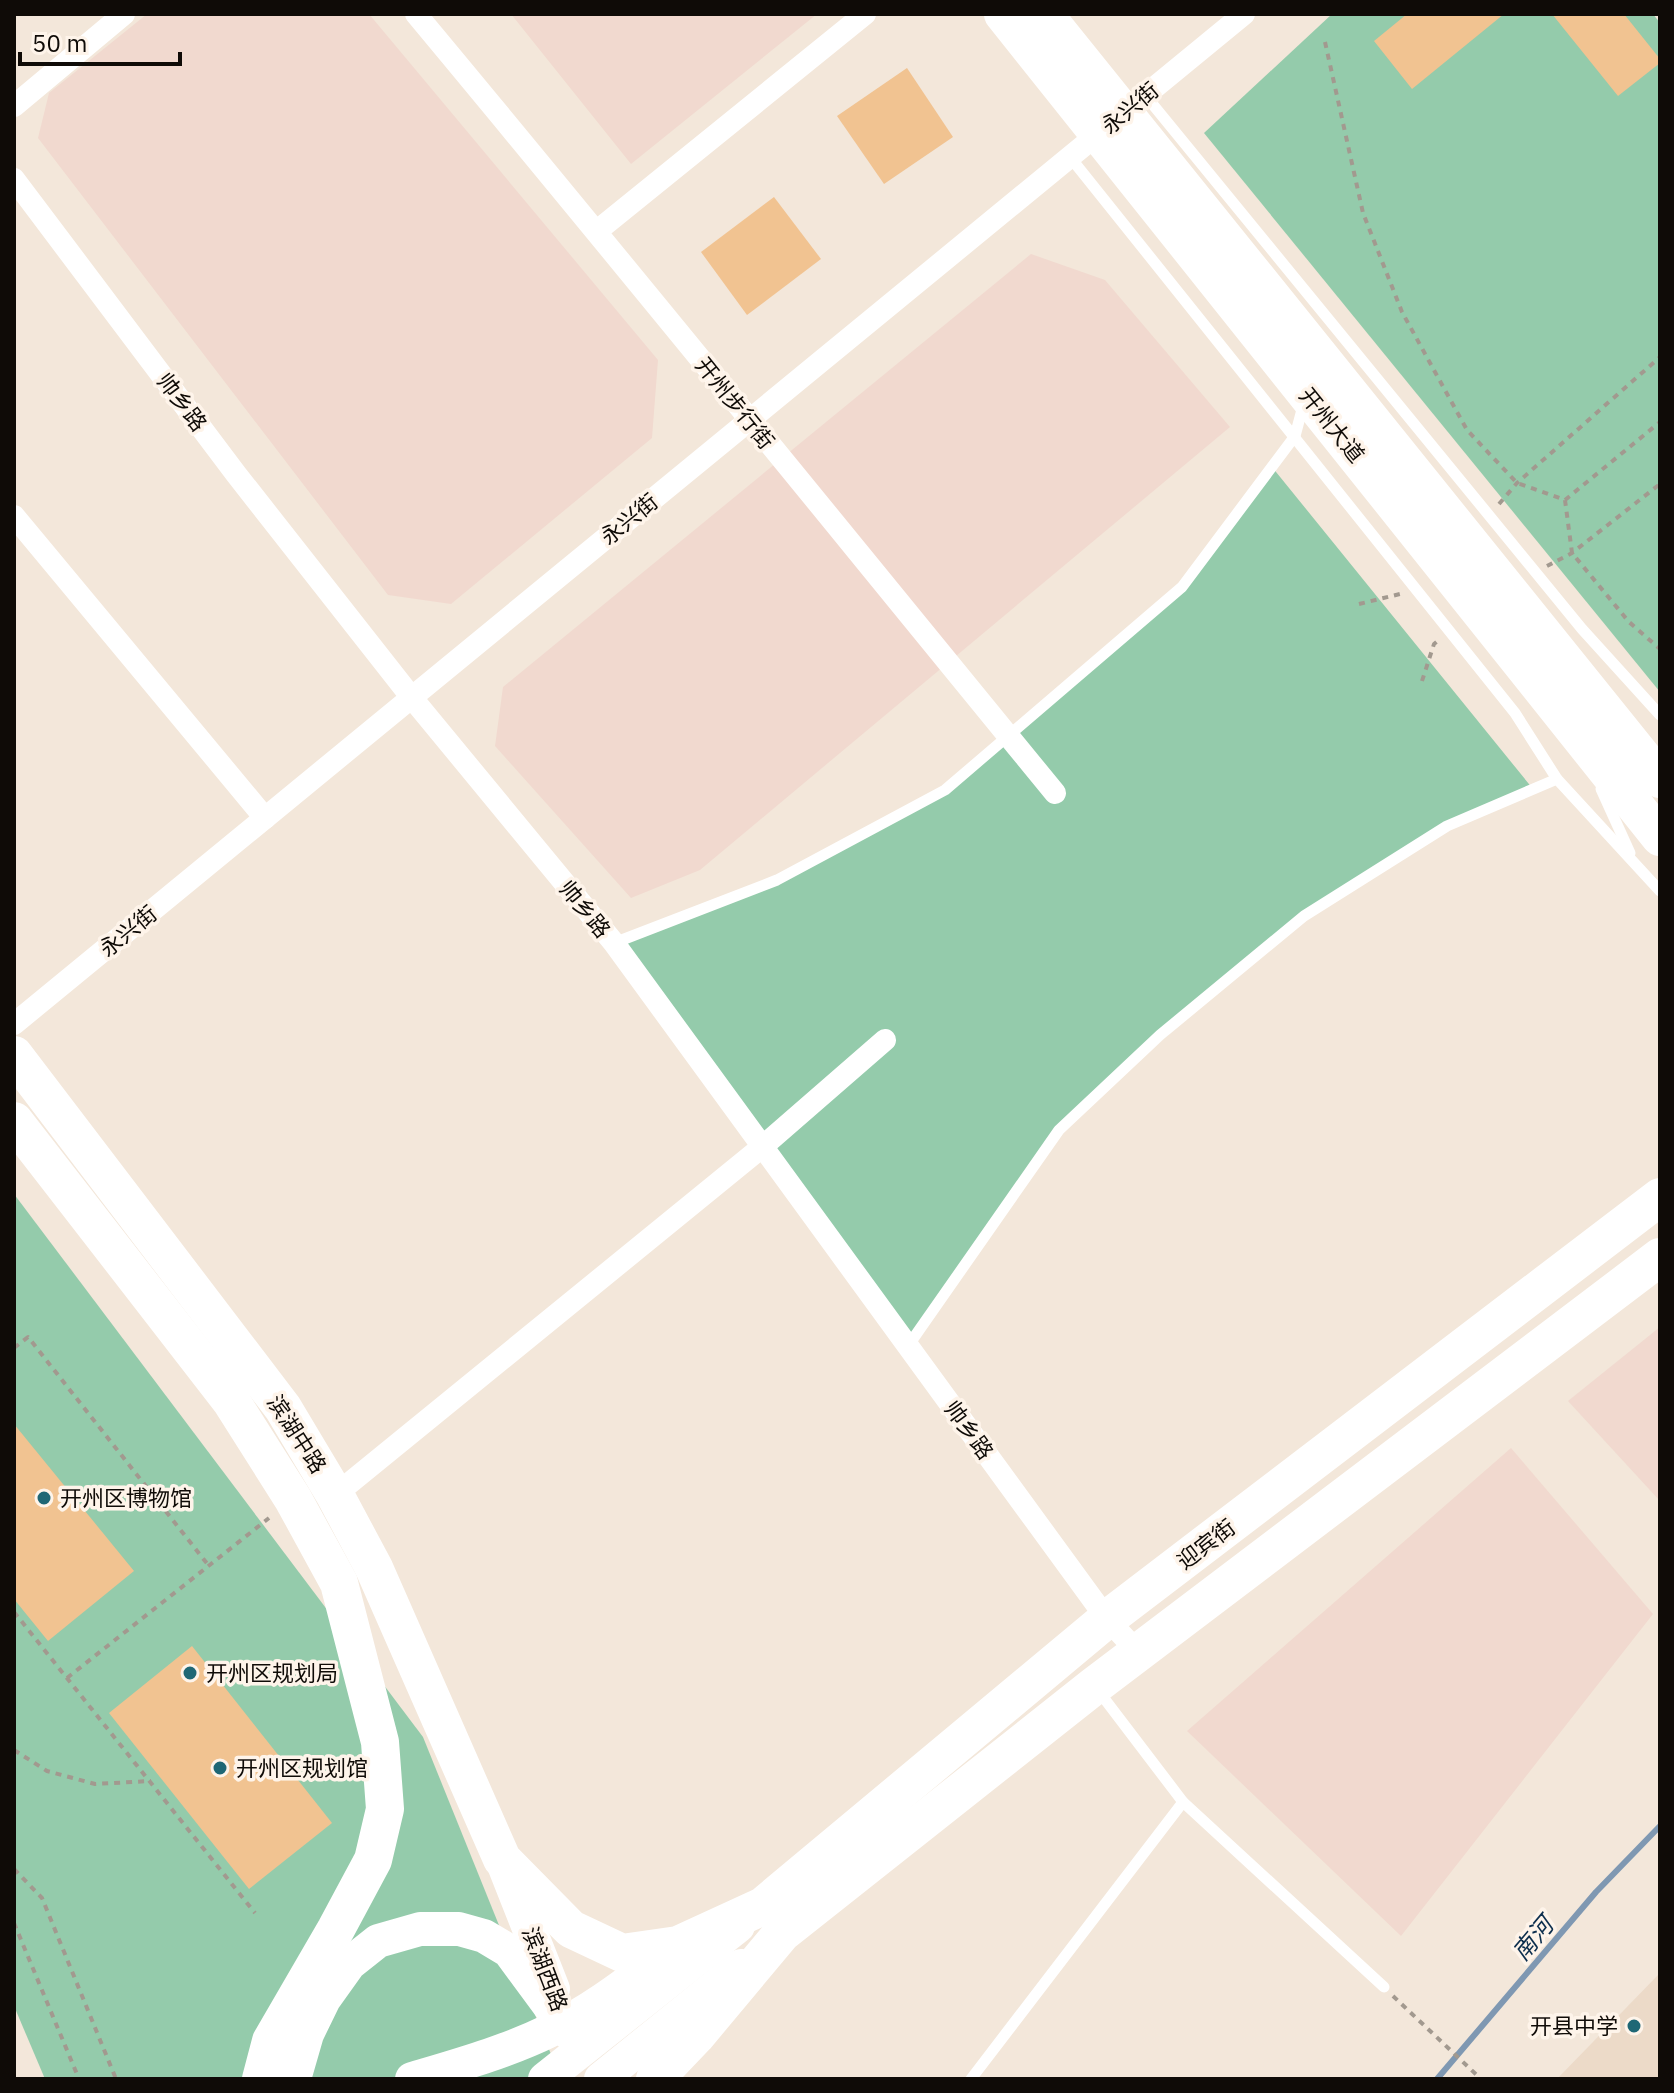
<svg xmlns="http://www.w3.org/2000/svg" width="1674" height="2093" font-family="'IBM Plex Sans','Noto Sans SC',sans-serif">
<rect width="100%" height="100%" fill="#f3e7da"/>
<!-- commercial -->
<g fill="#f1d9cf">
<polygon points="147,14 369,14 658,360 652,438 451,604 388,595 38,138 49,93"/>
<polygon points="511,14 817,14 631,164"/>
<polygon points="1031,254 1105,280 1230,427 700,870 631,898 495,746 503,687"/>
<polygon points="1660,1327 1660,1501 1568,1401"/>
<polygon points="1511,1448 1653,1614 1401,1936 1187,1731"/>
</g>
<!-- built -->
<polygon fill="#ecdac8" points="1660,1973 1660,2079 1557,2079"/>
<!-- green -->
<g fill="#94cbab">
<polygon points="1332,14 1653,14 1660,23 1660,692 1204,133"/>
<polygon points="1272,467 1533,789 1447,826 1304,916 1059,1130 908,1346 614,943 777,880 945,790 1182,587"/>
<polygon points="14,1194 423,1737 561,2079 45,2079 14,2006"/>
</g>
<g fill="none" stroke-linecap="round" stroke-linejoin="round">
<!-- stream -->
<polyline stroke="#7f98b2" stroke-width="6" points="1437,2079 1596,1892 1660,1826"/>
</g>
<!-- building -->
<g fill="#f1c391">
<polygon points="1407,14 1504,14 1412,89 1374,41"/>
<polygon points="1552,14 1624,14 1660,59 1660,63 1618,96"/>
<polygon points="907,68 953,137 884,184 837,116"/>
<polygon points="774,197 821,259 747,315 701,252"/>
<polygon points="14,1424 134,1571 48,1641 14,1599"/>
<polygon points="192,1646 332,1823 249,1889 109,1713"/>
</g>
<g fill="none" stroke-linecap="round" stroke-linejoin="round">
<!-- path -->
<g stroke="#a2998f" stroke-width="4" stroke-dasharray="6 6" stroke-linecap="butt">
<polyline points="1325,42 1363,213 1402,312 1467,430 1517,483 1565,500 1572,553 1629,622 1660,649"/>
<polyline points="1565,500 1660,422"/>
<polyline points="1499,504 1517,483 1660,357"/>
<polyline points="1547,566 1572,553 1660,484"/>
<polyline points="1359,604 1400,594"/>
<polyline points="1422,681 1434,644 1439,640"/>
<polyline points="14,1348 28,1337 209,1566"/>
<polyline points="14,1612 255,1913"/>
<polyline points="67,1678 269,1518"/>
<polyline points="14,1750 47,1771 95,1784 151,1781"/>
<polyline points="14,1869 42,1898 116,2079"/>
<polyline points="14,1923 79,2079"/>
<polyline points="1393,1996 1481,2079"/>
</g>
<!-- lane -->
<g stroke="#fff" stroke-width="11">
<polyline points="1145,95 1582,629 1660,715"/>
<polyline points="1070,157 1515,713 1557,779 1660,891"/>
<polyline points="1601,789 1630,853"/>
<polyline points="614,943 777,880 945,790 1182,587 1295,436 1303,406"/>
<polyline points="908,1346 1059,1130 1160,1035 1304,916 1447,826 1557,779"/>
<polyline points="1097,1689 1183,1802 1384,1987"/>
<polyline points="971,2079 1183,1802"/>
</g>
<!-- street -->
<g stroke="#fff" stroke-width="22">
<path d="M416,14c215,258 426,519 639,779"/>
<polyline points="14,106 124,14"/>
<polyline points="14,179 236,474 412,698 614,943 1107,1619 1138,1652"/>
<polyline points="597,231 865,14"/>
<polyline points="14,516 265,818"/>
<polyline points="14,1024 1244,14"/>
<polyline points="335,1495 762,1147 885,1040"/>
</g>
<!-- primary -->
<g stroke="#fff" stroke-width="34">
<polyline points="502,1860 553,1989"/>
<polyline points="294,2079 307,2034 324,1999 349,1964 378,1941 420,1929 459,1929 484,1936 509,1951 571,2035"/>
<path d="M412,2079c47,-14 94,-27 139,-49 46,-22 86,-55 127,-85"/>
<polyline points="545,2079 738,1926"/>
<polyline points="601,2079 741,1966"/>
</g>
<!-- highway -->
<g stroke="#fff" stroke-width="38">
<polyline points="1003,14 1660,837"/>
<polyline points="1044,14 1660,779"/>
<polyline points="14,1055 283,1408 335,1495 374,1568 502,1859 571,1929 622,1953 678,1945 763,1906 1107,1619 1660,1197"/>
<polyline points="14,1121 231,1401 293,1499 339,1583 380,1742 385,1809 373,1860 336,1929 271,2041 261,2079"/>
<polyline points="655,2079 696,2036 782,1933 1094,1686 1660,1257"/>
</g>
</g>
<!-- markers -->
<g fill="#1f6775" stroke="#fef4ea" stroke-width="3">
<circle cx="44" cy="1498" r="8"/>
<circle cx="190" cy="1673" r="8"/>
<circle cx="220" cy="1768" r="8"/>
<circle cx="1634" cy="2026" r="8"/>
</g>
<g text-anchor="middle" stroke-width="7" stroke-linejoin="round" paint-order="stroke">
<!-- street labels -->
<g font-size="22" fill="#0f0b07" stroke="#fef4ea">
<text transform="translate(1130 108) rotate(-40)" y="8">永兴街</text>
<text transform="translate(182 402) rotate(53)" y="8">帅乡路</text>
<text transform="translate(735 403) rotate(51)" y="8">开州步行街</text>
<text transform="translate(1332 425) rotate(51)" y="8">开州大道</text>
<text transform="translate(629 519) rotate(-39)" y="8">永兴街</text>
<text transform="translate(585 909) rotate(51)" y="8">帅乡路</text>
<text transform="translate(128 931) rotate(-39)" y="8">永兴街</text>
<text transform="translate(969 1430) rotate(54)" y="8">帅乡路</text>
<text transform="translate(297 1434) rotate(57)" y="8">滨湖中路</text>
<text transform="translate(1206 1544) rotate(-37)" y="8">迎宾街</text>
<text transform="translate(545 1969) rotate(69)" y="8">滨湖西路</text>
</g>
<!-- poi labels -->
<g font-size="22" fill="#0f0b07" stroke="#fef4ea" text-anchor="start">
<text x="60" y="1506">开州区博物馆</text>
<text x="206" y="1681">开州区规划局</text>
<text x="236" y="1776">开州区规划馆</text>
<text x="1618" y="2034" text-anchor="end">开县中学</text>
</g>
<!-- water labels -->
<g font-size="24" font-style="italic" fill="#0c2e4d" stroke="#fef4ea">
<text transform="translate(1533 1939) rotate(-50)" y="8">南河</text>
</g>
</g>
<!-- border -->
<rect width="1674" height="2093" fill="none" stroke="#0f0b07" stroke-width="32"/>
<!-- scale -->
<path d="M20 52v12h160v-12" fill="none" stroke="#0f0b07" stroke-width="4"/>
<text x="32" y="52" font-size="24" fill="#0f0b07" stroke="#fef4ea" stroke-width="6" paint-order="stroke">50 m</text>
</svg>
